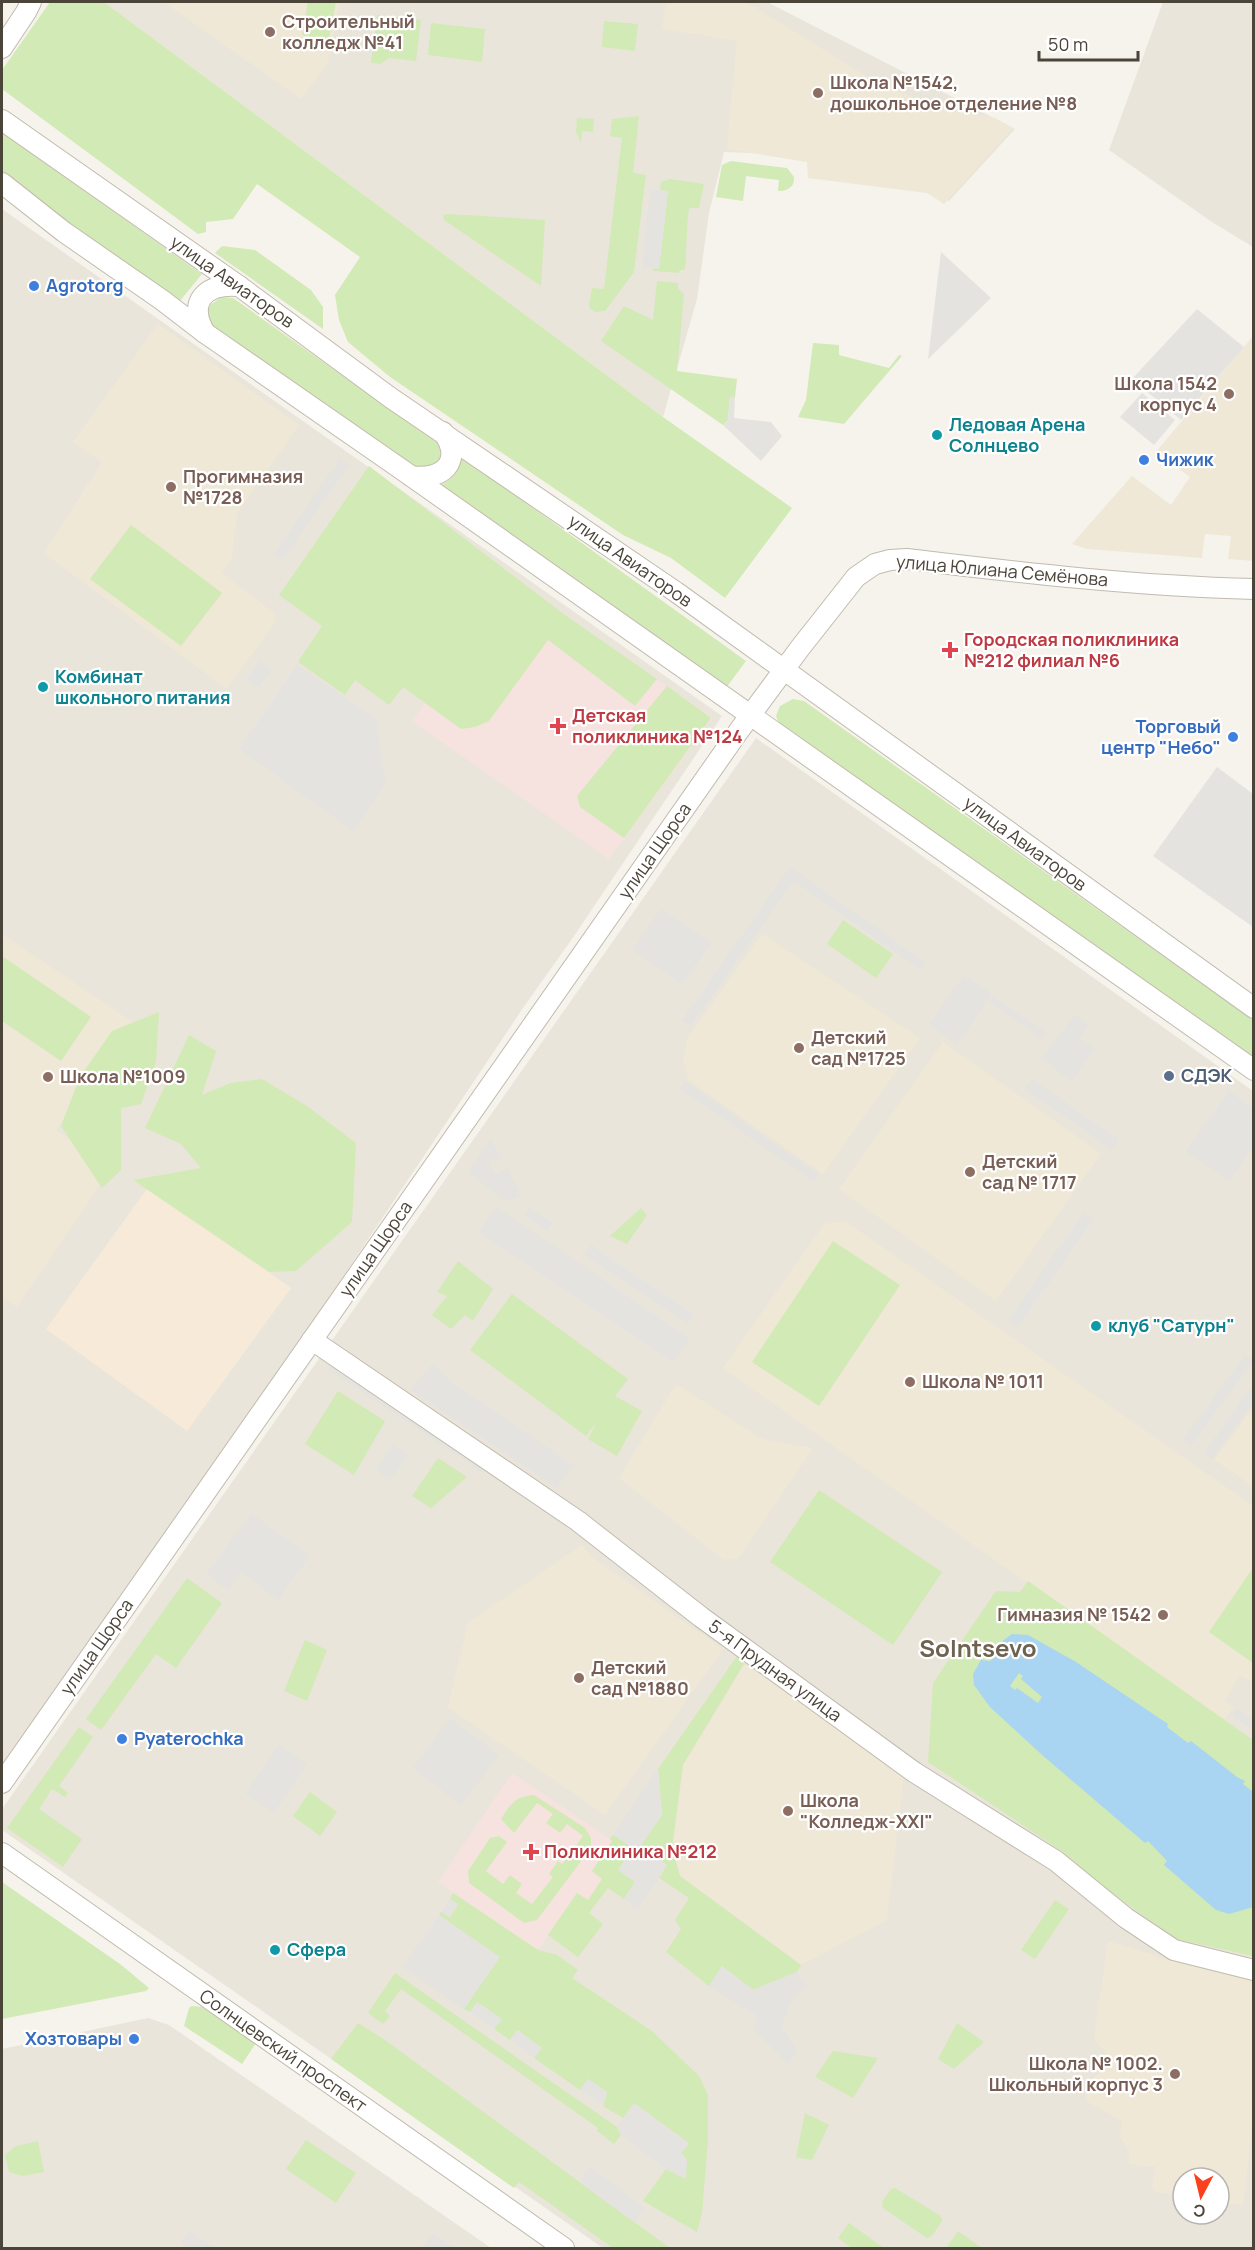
<svg xmlns="http://www.w3.org/2000/svg" width="1255" height="2250" font-family="Manrope,sans-serif">
<rect width="100%" height="100%" fill="#f6f3ec"/>
<!-- residential -->
<g fill="#eae5da" fill-rule="evenodd">
<polygon points="104,2 767,2 1015,129 949,201 867,157 724,152 709,213 697,299 663,417"/>
<polygon points="1163,2 1253,2 1253,247 1212,222 1109,150"/>
<polygon points="2,209 722,716 574,936 523,1008 215,1468 2,1767"/>
<path d="M756,738l497,353v1157h-650l-601,-418v-21zM1183,2178h36v36h-36z"/>
<polygon points="148,2018 169,2025 491,2248 2,2248 2,2049"/>
</g>
<!-- commercial -->
<polygon fill="#f7ead8" points="149,1186 291,1288 187,1431 46,1329"/>
<!-- education -->
<g fill="#efe8d6">
<polygon points="164,2 339,2 328,63 301,99"/>
<polygon points="666,2 746,2 871,79 933,107 995,118 1013,128 944,204 927,193 808,178 807,162 727,149 737,41 662,29"/>
<polygon points="158,324 299,425 237,513 232,557 222,573 275,614 275,623 226,689 44,553 102,462 73,442"/>
<polygon points="1253,336 1253,561 1228,559 1231,536 1205,534 1202,558 1087,549 1072,544 1132,476 1171,505 1190,477 1156,452"/>
<polygon points="2,934 134,1023 56,1130 111,1169 17,1307 2,1297"/>
<polygon points="762,934 920,1038 823,1174 688,1080 683,1058 688,1037"/>
<polygon points="943,1042 1101,1154 996,1301 839,1189"/>
<polygon points="845,1221 1253,1506 1253,1682 1240,1675 1225,1701 1234,1707 1223,1721 723,1368 824,1224"/>
<polygon points="676,1384 762,1439 813,1448 739,1558 724,1560 619,1478"/>
<polygon points="1253,1408 1253,1487 1214,1459"/>
<polygon points="582,1545 590,1556 723,1649 605,1815 448,1707 468,1623"/>
<polygon points="744,1664 904,1774 887,1920 801,1965 680,1876 672,1848 683,1765"/>
<polygon points="1108,1941 1173,1961 1253,1980 1254,2111 1243,2205 1219,2203 1219,2178 1183,2178 1183,2197 1156,2192 1152,2187 1156,2167 1129,2164 1129,2149 1120,2137 1122,2121 1086,2101 1089,2085 1105,2063 1105,2052 1094,2039"/>
</g>
<!-- medical -->
<g fill="#f6e3e0">
<polygon points="515,580 712,718 609,859 412,721"/>
<polygon points="512,1773 613,1841 592,1871 603,1879 588,1900 577,1893 538,1950 438,1882"/>
</g>
<!-- green -->
<g fill="#d2eab5">
<polygon points="50,2 104,2 663,417 792,508 725,598 671,558 623,535 390,377 348,342 339,320 335,295 360,257 257,184 233,219 206,222 206,232 198,234 2,89 2,70"/>
<polygon points="308,2 336,2 329,40 302,35"/>
<polygon points="377,15 421,20 416,61 390,58 380,64 371,63"/>
<polygon points="604,21 638,24 635,51 602,47"/>
<polygon points="431,23 485,29 482,62 428,55"/>
<polygon points="639,116 633,173 646,175 634,272 605,311 595,312 590,308 589,305 592,288 604,289 622,138 610,136 612,119"/>
<polygon points="577,118 594,119 593,132 582,131 581,143 576,132"/>
<polygon points="2,133 202,274 179,302 2,175"/>
<path d="M731,161l56,7 7,9c1,10 -7,14 -16,14l1,-11 -33,-4 -3,25 -27,-4 6,-32z"/>
<path d="M670,179l34,5 -5,24h-10c-3,20 -2,40 -4,61l-6,2v2l-26,-2v-3h6l9,-77 -8,-1 1,-8z"/>
<polygon points="448,214 545,220 541,286 444,220 443,215"/>
<polygon points="222,246 255,250 311,290 323,307 323,329 215,253"/>
<polygon points="657,281 678,283 678,289 684,294 677,371 737,379 735,397 730,397 728,420 723,425 601,341 624,306 653,320"/>
<polygon points="222,297 233,298 439,444 443,454 438,465 419,472 212,327 205,317 210,305"/>
<polygon points="813,343 839,345 839,355 889,368 899,355 902,356 844,424 798,417 806,400"/>
<path d="M462,457l284,204 -20,27 -285,-203c12,-6 18,-15 21,-28z"/>
<polygon points="369,466 565,615 657,679 635,706 548,640 489,721 475,727 461,729 403,687 389,705 355,680 345,695 298,662 322,626 279,595"/>
<polygon points="131,525 222,593 181,646 90,579"/>
<polygon points="667,686 711,718 624,838 580,807 577,796"/>
<polygon points="793,699 804,701 1253,1020 1253,1063 781,728 776,716 780,706"/>
<polygon points="843,920 893,954 876,978 827,944"/>
<polygon points="2,956 91,1017 61,1061 2,1021"/>
<polygon points="159,1012 156,1062 141,1104 121,1108 121,1170 102,1188 61,1126 80,1077 112,1031"/>
<polygon points="189,1035 216,1051 202,1095 231,1083 262,1079 307,1106 356,1143 352,1222 296,1271 269,1272 133,1180 201,1168 181,1144 145,1128"/>
<polygon points="641,1208 647,1215 627,1244 610,1236"/>
<polygon points="833,1241 900,1285 819,1406 752,1362"/>
<polygon points="458,1261 493,1289 473,1321 465,1315 451,1329 432,1315 447,1296 437,1292"/>
<polygon points="512,1294 628,1379 615,1396 642,1411 617,1456 588,1439 596,1423 586,1436 470,1350"/>
<polygon points="338,1391 385,1421 354,1475 305,1444"/>
<polygon points="438,1458 467,1477 431,1508 412,1496"/>
<polygon points="819,1490 942,1572 893,1645 770,1562"/>
<polygon points="1253,1568 1253,1663 1209,1632"/>
<polygon points="187,1578 222,1603 176,1668 156,1654 101,1730 86,1719"/>
<polygon points="1028,1581 1253,1740 1253,1956 1176,1939 1091,1878 1063,1852 928,1762 933,1683 996,1591 1020,1592"/>
<polygon points="305,1640 327,1650 307,1701 284,1691"/>
<polygon points="737,1656 744,1664 683,1765 672,1848 680,1876 801,1965 797,1972 753,1990 722,1966 709,1986 666,1952 681,1929 675,1920 689,1898 659,1878 667,1865 640,1847 662,1814 658,1769"/>
<polygon points="79,1727 93,1737 59,1786 68,1793 65,1797 52,1789 39,1809 82,1839 63,1867 7,1828"/>
<polygon points="310,1792 337,1812 320,1836 293,1816"/>
<path d="M534,1795l51,33 6,10v10l-54,72 -13,3 -55,-40 -1,-12 22,-33 9,-2 8,6 -21,29 17,13 7,-9 12,9 -6,9 16,11 21,-27 -4,-3 9,-13 4,3 21,-28 -16,-12 -7,9 -14,-10 7,-9 -16,-11 -23,30 -13,-14c9,-15 15,-23 33,-24z"/>
<polygon points="613,1835 633,1848 635,1882 624,1899 608,1888 589,1913 603,1924 578,1957 548,1935 577,1893 588,1900 602,1879 592,1871 612,1841 610,1839"/>
<polygon points="2,1882 120,1964 149,1988 146,1991 2,2019"/>
<polygon points="453,1893 538,1950 557,1955 578,1970 572,1978 652,2031 699,2076 708,2095 708,2140 702,2213 697,2232 643,2201 666,2169 686,2179 681,2153 689,2144 634,2103 623,2118 603,2106 607,2092 588,2079 580,2090 534,2058 541,2048 518,2030 510,2040 494,2029 501,2019 477,2002 470,2012 464,2009 499,1957 439,1915 441,1912 450,1917 458,1905 450,1899"/>
<polygon points="1055,1900 1069,1909 1035,1959 1021,1950"/>
<polygon points="395,1973 617,2127 621,2135 614,2144 597,2131 598,2128 401,1989 385,2011 390,2016 383,2024 368,2013"/>
<polygon points="192,2006 202,2007 256,2043 242,2064 184,2026 189,2008"/>
<polygon points="358,2023 385,2040 670,2248 613,2248 519,2182 514,2188 331,2059"/>
<polygon points="957,2023 984,2042 954,2069 938,2059"/>
<polygon points="833,2051 878,2058 853,2098 815,2077"/>
<polygon points="805,2113 829,2125 812,2160 796,2157"/>
<polygon points="306,2140 356,2173 336,2203 286,2169"/>
<polygon points="38,2141 44,2172 23,2176 9,2172 5,2155 16,2146"/>
<polygon points="895,2188 941,2216 942,2221 932,2236 927,2238 883,2208 882,2202 891,2189"/>
<polygon points="849,2223 884,2248 852,2248 838,2238"/>
<polygon points="958,2231 982,2248 946,2248"/>
</g>
<!-- parking -->
<g fill="#e5e3e0">
<polygon points="650,189 668,191 659,269 642,267"/>
<polygon points="941,252 991,298 928,359"/>
<polygon points="1197,309 1244,347 1181,420 1132,379"/>
<polygon points="1142,393 1175,420 1154,445 1120,417"/>
<polygon points="730,396 735,397 734,418 771,422 782,436 761,461 723,425 728,420"/>
<polygon points="340,459 349,465 282,560 274,554"/>
<polygon points="259,661 272,670 259,688 246,679"/>
<polygon points="297,664 376,719 386,784 353,831 239,749"/>
<polygon points="1217,767 1253,794 1253,927 1153,856"/>
<polygon points="790,867 925,962 920,970 794,881 691,1026 682,1020"/>
<polygon points="661,909 711,943 682,984 633,950"/>
<polygon points="964,975 992,994 957,1044 929,1024"/>
<polygon points="993,996 1046,1033 1042,1039 989,1002"/>
<polygon points="1074,1015 1089,1025 1079,1039 1095,1049 1072,1081 1042,1059"/>
<polygon points="1032,1079 1119,1140 1111,1149 1025,1089"/>
<polygon points="685,1081 819,1175 814,1182 680,1089"/>
<polygon points="1229,1091 1254,1109 1253,1147 1230,1181 1186,1151"/>
<polygon points="491,1139 501,1157 489,1163 495,1174 508,1168 521,1196 512,1200 502,1199 468,1172"/>
<polygon points="496,1207 690,1338 673,1362 479,1232"/>
<polygon points="529,1207 553,1223 547,1231 524,1215"/>
<polygon points="1083,1213 1093,1220 1018,1327 1008,1320"/>
<polygon points="591,1245 694,1314 688,1323 585,1255"/>
<polygon points="1245,1355 1253,1361 1191,1445 1183,1440"/>
<polygon points="333,1361 487,1465 482,1472 328,1369"/>
<polygon points="433,1363 451,1382 573,1465 557,1488 410,1390"/>
<polygon points="1253,1385 1253,1402 1212,1459 1204,1453"/>
<polygon points="393,1444 408,1456 390,1480 375,1470"/>
<polygon points="251,1513 310,1556 278,1600 241,1572 228,1590 206,1574"/>
<polygon points="1237,1708 1253,1719 1253,1730 1232,1716"/>
<polygon points="450,1718 499,1755 461,1805 413,1768"/>
<polygon points="279,1744 307,1764 274,1813 245,1793"/>
<polygon points="658,1769 662,1815 640,1847 667,1865 638,1909 624,1899 635,1882 618,1870 633,1848 613,1835"/>
<polygon points="450,1899 458,1904 449,1917 441,1912"/>
<polygon points="439,1915 500,1957 464,2009 403,1967"/>
<polygon points="722,1966 753,1990 797,1972 806,1985 790,2003 782,2027 798,2052 788,2064 753,2029 757,2016 709,1986"/>
<polygon points="477,2002 502,2019 494,2029 470,2012"/>
<polygon points="517,2030 542,2048 534,2058 510,2040"/>
<polygon points="588,2079 607,2092 603,2106 580,2090"/>
<polygon points="634,2103 689,2143 681,2153 687,2159 686,2179 666,2169 621,2135 617,2127"/>
<polygon points="590,2167 645,2208 635,2223 579,2182"/>
<polygon points="189,2231 216,2248 189,2248 181,2243"/>
<polygon points="433,2233 454,2248 422,2248"/>
</g>
<!-- water -->
<path fill="#a9d4f2" fill-rule="evenodd" d="M1012,1634l16,1 48,27 92,62 -1,3 21,16 3,-2 46,36 8,4 -2,3 10,8v115l-24,7 -13,-4 -52,-45 3,-4 -19,-20 -3,2 -104,-89 -51,-47 -16,-22 -1,-11 8,-14 9,1 11,-9v-10zM1019,1673l4,3 -2,3 21,18 -4,6 -21,-15 -2,2 -5,-4z"/>
<g fill="none" stroke-linecap="round" stroke-linejoin="round">
<defs>
<g id="minor">
<polyline points="2,48 26,12 31,2"/>
<polyline points="2,120 239,286 391,398 676,592 1254,1008"/>
<polyline points="2,183 64,232 162,300 205,333 401,469 1254,1070"/>
<path d="M205,333c-18,-31 0,-50 34,-47"/>
<path d="M411,476c31,5 53,-14 32,-44"/>
<polyline points="312,1340 578,1521 701,1617 914,1772 1056,1861 1126,1918 1174,1950 1254,1970"/>
<path d="M2,1783l736,-1051 62,-84 56,-71 19,-13 15,-4 17,-1c115,14 230,27 347,30"/>
<polyline points="2,1853 564,2248"/>
</g>
</defs>
<!-- minor casing -->
<use href="#minor" stroke="#c2bbae" stroke-width="22"/>
<!-- minor -->
<use href="#minor" stroke="#fff" stroke-width="20"/>
</g>
<!-- markers -->
<g fill="#8d6e63" stroke="#fff" stroke-width="2">
<circle cx="270" cy="32" r="6"/>
<circle cx="818" cy="93" r="6"/>
<circle cx="1229" cy="394" r="6"/>
<circle cx="171" cy="487" r="6"/>
<circle cx="799" cy="1048" r="6"/>
<circle cx="48" cy="1077" r="6"/>
<circle cx="970" cy="1172" r="6"/>
<circle cx="910" cy="1382" r="6"/>
<circle cx="1163" cy="1615" r="6"/>
<circle cx="579" cy="1678" r="6"/>
<circle cx="788" cy="1811" r="6"/>
<circle cx="1175" cy="2074" r="6"/>
</g>
<g fill="#3f7fe0" stroke="#fff" stroke-width="2">
<circle cx="34" cy="286" r="6"/>
<circle cx="1144" cy="460" r="6"/>
<circle cx="1233" cy="737" r="6"/>
<circle cx="122" cy="1739" r="6"/>
<circle cx="134" cy="2039" r="6"/>
</g>
<g fill="#0f9aa8" stroke="#fff" stroke-width="2">
<circle cx="937" cy="435" r="6"/>
<circle cx="43" cy="687" r="6"/>
<circle cx="1096" cy="1326" r="6"/>
<circle cx="275" cy="1950" r="6"/>
</g>
<g fill="#e0444e" stroke="#fff" stroke-width="2">
<path d="M947 641h6v6h6v6h-6v6h-6v-6h-6v-6h6z"/>
<path d="M555 717h6v6h6v6h-6v6h-6v-6h-6v-6h6z"/>
<path d="M528 1843h6v6h6v6h-6v6h-6v-6h-6v-6h6z"/>
</g>
<circle fill="#5c6f8a" stroke="#fff" stroke-width="2" cx="1169" cy="1076" r="6"/>
<g text-anchor="middle" stroke-width="4.5" stroke-linejoin="round" paint-order="stroke">
<!-- education labels -->
<g font-size="18" font-weight="bold" fill="#785e54" stroke="#fff" text-anchor="start">
<text x="282" y="28">Строительный<tspan x="282" dy="21">колледж №41</tspan></text>
<text x="830" y="89">Школа №1542,<tspan x="830" dy="21">дошкольное отделение №8</tspan></text>
<text x="1217" y="390" text-anchor="end">Школа 1542<tspan x="1217" dy="21">корпус 4</tspan></text>
<text x="183" y="483">Прогимназия<tspan x="183" dy="21">№1728</tspan></text>
<text x="811" y="1044">Детский<tspan x="811" dy="21">сад №1725</tspan></text>
<text x="60" y="1083">Школа №1009</text>
<text x="982" y="1168">Детский<tspan x="982" dy="21">сад № 1717</tspan></text>
<text x="922" y="1388">Школа № 1011</text>
<text x="1151" y="1621" text-anchor="end">Гимназия № 1542</text>
<text x="591" y="1674">Детский<tspan x="591" dy="21">сад №1880</tspan></text>
<text x="800" y="1807">Школа<tspan x="800" dy="21">"Колледж-XXI"</tspan></text>
<text x="1163" y="2070" text-anchor="end">Школа № 1002.<tspan x="1163" dy="21">Школьный корпус 3</tspan></text>
</g>
<!-- street labels -->
<g font-size="18" fill="#4b4439" stroke="#fff">
<text transform="translate(232 282) rotate(35)" y="6">улица Авиаторов</text>
<text transform="translate(630 561) rotate(35)" y="6">улица Авиаторов</text>
<text transform="translate(1002 571) rotate(5)" y="6">улица Юлиана Семёнова</text>
<text transform="translate(1025 844) rotate(36)" y="6">улица Авиаторов</text>
<text transform="translate(655 851) rotate(-55)" y="6">улица Щорса</text>
<text transform="translate(376 1249) rotate(-55)" y="6">улица Щорса</text>
<text transform="translate(97 1647) rotate(-55)" y="6">улица Щорса</text>
<text transform="translate(775 1671) rotate(36)" y="6">5-я Прудная улица</text>
<text transform="translate(283 2051) rotate(35)" y="6">Солнцевский проспект</text>
</g>
<!-- shop labels -->
<g font-size="18" font-weight="bold" fill="#366cbe" stroke="#fff" text-anchor="start">
<text x="46" y="292">Agrotorg</text>
<text x="1156" y="466">Чижик</text>
<text x="1221" y="733" text-anchor="end">Торговый<tspan x="1221" dy="21">центр "Небо"</tspan></text>
<text x="134" y="1745">Pyaterochka</text>
<text x="122" y="2045" text-anchor="end">Хозтовары</text>
</g>
<!-- culture labels -->
<g font-size="18" font-weight="bold" fill="#0d838f" stroke="#fff" text-anchor="start">
<text x="949" y="431">Ледовая Арена<tspan x="949" dy="21">Солнцево</tspan></text>
<text x="55" y="683">Комбинат<tspan x="55" dy="21">школьного питания</tspan></text>
<text x="1108" y="1332">клуб "Сатурн"</text>
<text x="287" y="1956">Сфера</text>
</g>
<!-- health labels -->
<g font-size="18" font-weight="bold" fill="#be3a42" stroke="#fff" text-anchor="start">
<text x="964" y="646">Городская поликлиника<tspan x="964" dy="21">№212 филиал №6</tspan></text>
<text x="572" y="722">Детская<tspan x="572" dy="21">поликлиника №124</tspan></text>
<text x="544" y="1858">Поликлиника №212</text>
</g>
<!-- service labels -->
<g font-size="18" font-weight="bold" fill="#4e5e75" stroke="#fff" text-anchor="start">
<text x="1181" y="1082">СДЭК</text>
</g>
<!-- district labels -->
<g font-size="24" font-weight="bold" fill="#6e6250" stroke="#fff">
<text x="978" y="1657">Solntsevo</text>
</g>
</g>
<!-- border -->
<rect width="1255" height="2250" fill="none" stroke="#4b4439" stroke-width="6"/>
<!-- north arrow -->
<g transform="translate(1201 2196) rotate(187)"><circle r="28" fill="#ffffff" stroke="#b7b4b0" stroke-width="1.5"/>
<path d="M0-4.5L10 22L0 15L-10 22Z" fill="#fc3f1d"/>
<text y="-9" font-size="16" font-weight="bold" text-anchor="middle" fill="#4b4439">С</text>
</g>
<!-- scale -->
<path d="M1039 51v9h99v-9" fill="none" stroke="#4b4439" stroke-width="3"/>
<text x="1048" y="51" font-size="18" fill="#4b4439" stroke="#ffffff" stroke-width="4.5" paint-order="stroke">50 m</text>
</svg>
